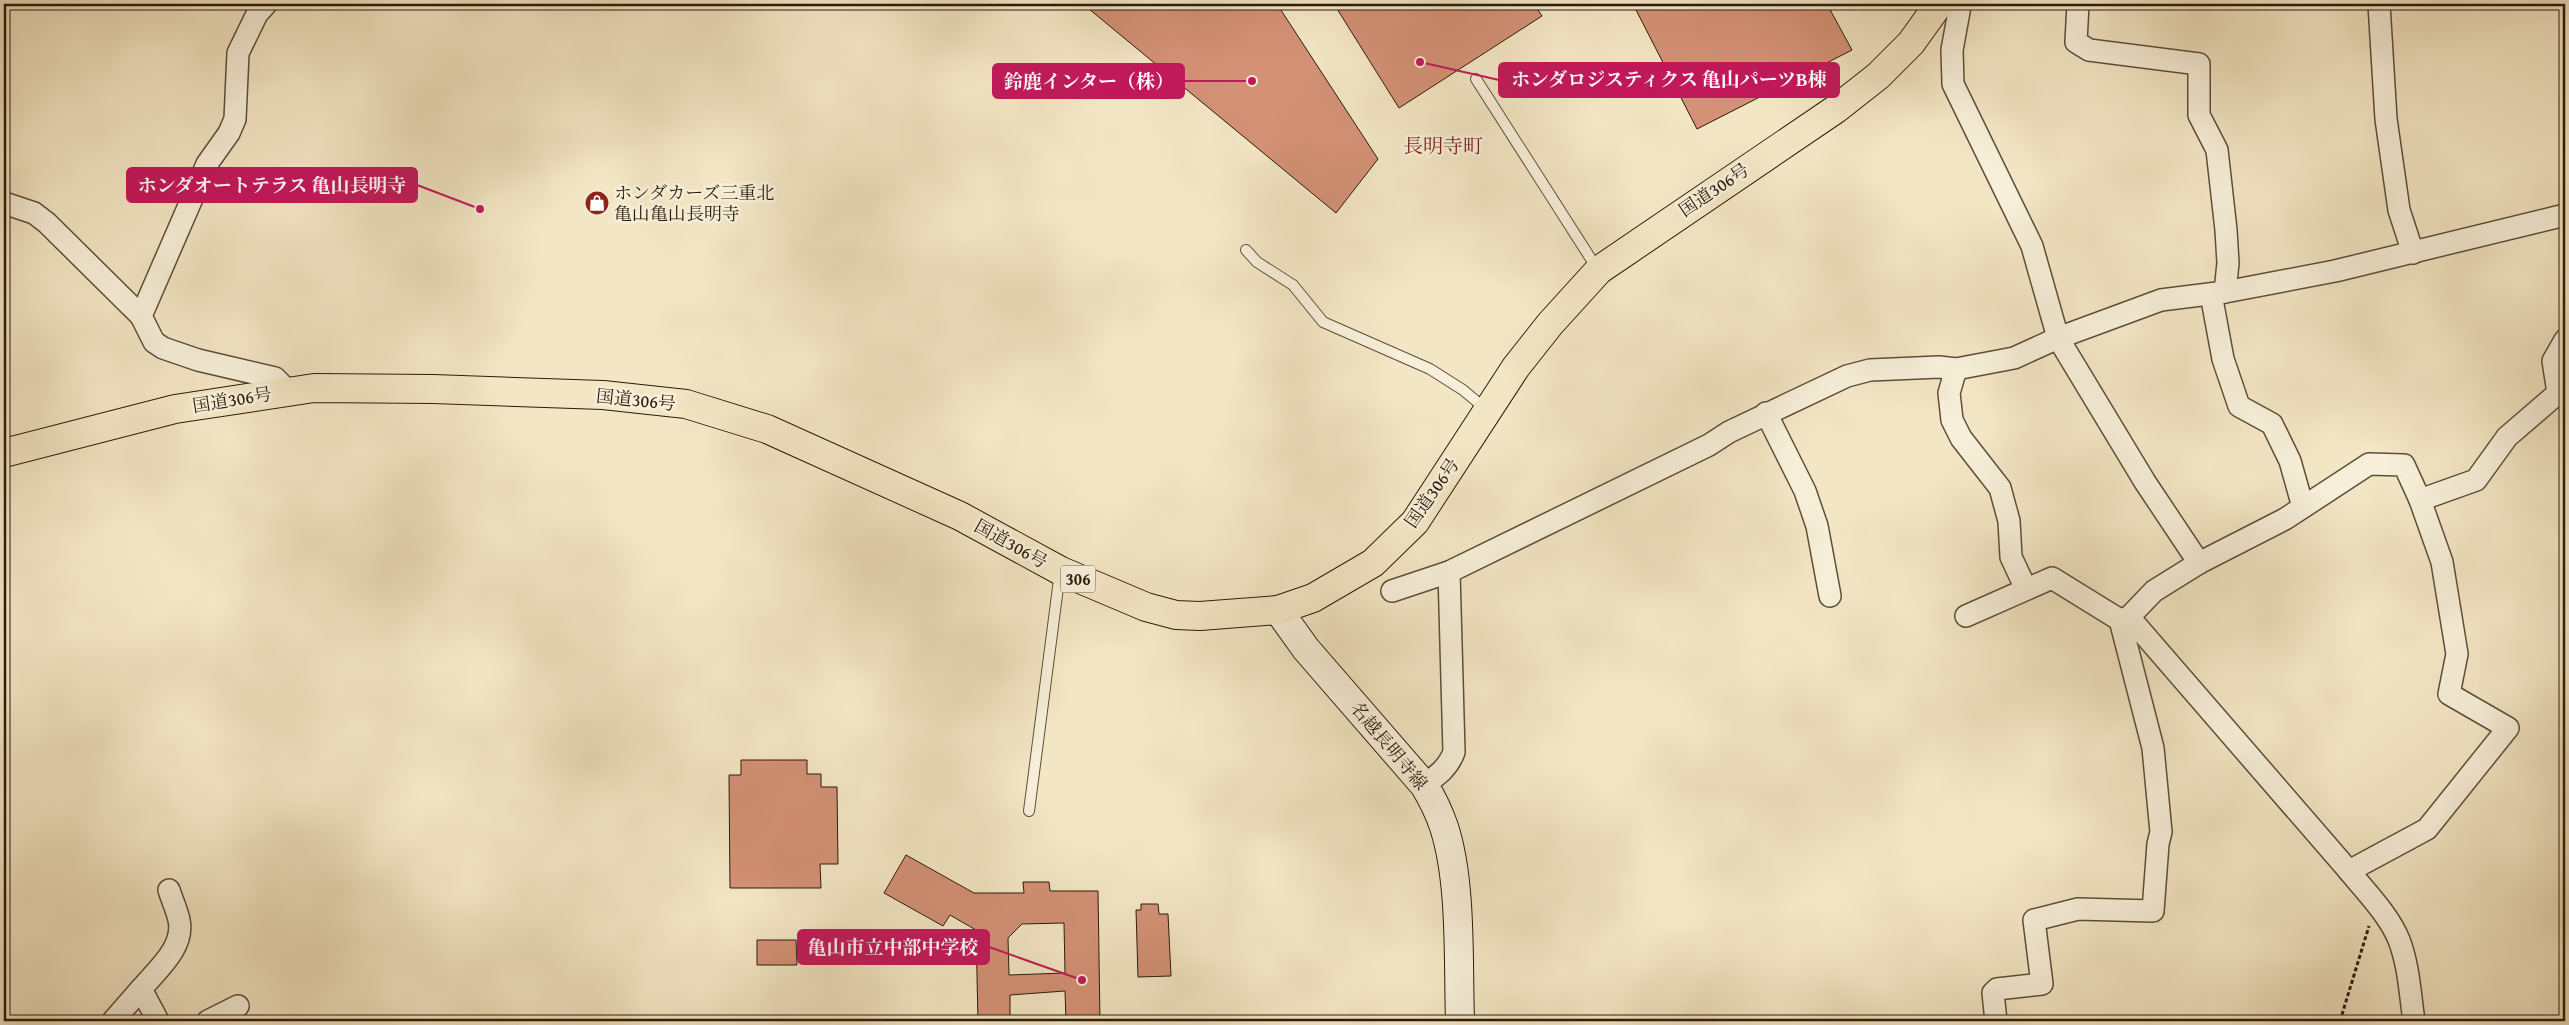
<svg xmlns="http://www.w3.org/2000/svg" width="2569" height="1025" font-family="'Gentium Book Plus','Noto Serif JP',serif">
<rect width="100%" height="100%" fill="#f3e6c4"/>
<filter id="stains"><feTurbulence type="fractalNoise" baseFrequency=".004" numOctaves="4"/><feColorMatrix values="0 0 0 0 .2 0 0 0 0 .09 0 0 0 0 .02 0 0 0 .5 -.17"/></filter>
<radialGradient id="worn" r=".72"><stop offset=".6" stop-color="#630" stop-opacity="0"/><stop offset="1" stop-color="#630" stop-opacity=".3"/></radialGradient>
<!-- building -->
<g fill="#d49176" stroke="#2b1b0b" fill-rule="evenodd">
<polygon points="1083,4 1277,4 1378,159 1336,213"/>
<polygon points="1334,4 1534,4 1542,16 1399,108"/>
<polygon points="1633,4 1827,4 1852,50 1697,129"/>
<polygon points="741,760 807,760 807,774 821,774 821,787 837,787 838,864 820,864 821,888 730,888 729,775 741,775"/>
<path d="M906,855l68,38h50l-1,-11h26l1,9h48l2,130h-34l-1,-30 -55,4v26h-32l-2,-91 -26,-15 -7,11 -59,-33zM1064,923l1,50 -56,2 -1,-37 14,-14z"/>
<polygon points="1141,904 1158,904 1159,914 1168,914 1171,976 1138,977 1136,910 1141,910"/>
<polygon points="757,940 796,940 797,965 757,965"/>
</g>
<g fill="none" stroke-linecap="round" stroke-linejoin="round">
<defs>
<g id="lane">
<polyline points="1476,79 1598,270"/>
<polyline points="1246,250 1257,262 1293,285 1323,322 1430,369 1463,390 1487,410"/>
<polyline points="1029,811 1060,572"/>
</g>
<g id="street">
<polyline points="266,4 257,14 238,53 235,119 229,133 207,164 141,316 154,342 163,348 198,360 275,378 289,392"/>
<polyline points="1959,4 1960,6 1952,50 1953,84 2032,246 2058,338 2145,482 2199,563 2154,591 2129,617 2120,620 2153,748 2161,832 2158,844 2153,911 2078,909 2034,920 2042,984 1997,989 1993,993 1996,1021"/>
<polyline points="2078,4 2076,42 2089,50 2199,64 2199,115 2217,150 2226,230 2228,263 2225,292"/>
<polyline points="2379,4 2386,119 2399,210 2413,253"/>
<polyline points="4,203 34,213 47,223 141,316"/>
<polyline points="2211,294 2223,359 2239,406 2272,424 2290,461 2303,507"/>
<polyline points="1956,369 1949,393 1952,420 1961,438 2000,488 2009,521 2011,557 2026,589"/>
<polyline points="1766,413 1805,491 1817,526 1830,596"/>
<polyline points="2420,500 2476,480 2507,437 2558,393 2553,361 2565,340"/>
<polyline points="2199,563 2285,519 2369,464 2404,465 2420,500 2442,562 2457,654 2449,694 2508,728 2427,829 2349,871"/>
<polyline points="1392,591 1449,572 1709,445 1729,432 1847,376 1870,370 1939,367 1956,369 2014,358 2058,338 2161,300 2225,292 2335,271 2565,215"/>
<polyline points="1966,616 2052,578 2120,620"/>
<path d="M2129,617l220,254c17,21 40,44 50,69 10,26 11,54 15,81"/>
<path d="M1424,785c14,-10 24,-17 30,-33l-5,-180"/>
<polyline points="113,1021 141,989"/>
<path d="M158,1021l-17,-32c16,-19 44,-42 38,-69 -2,-10 -7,-20 -10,-30"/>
<polyline points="208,1021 238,1006"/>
</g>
<path id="secondary" d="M1278,610l28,39 118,136c8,13 15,27 20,42 18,55 14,135 16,194"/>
<polyline id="highway" points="4,453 175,409 314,388 433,389 603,395 686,404 767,429 960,516 1061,571 1146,607 1176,615 1200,616 1278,610 1313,598 1373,563 1415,522 1516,367 1550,324 1599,270 1836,109 1878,76 1911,43 1939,4"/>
</defs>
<!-- lane casing -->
<use href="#lane" stroke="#5d4e39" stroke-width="12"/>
<!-- street casing -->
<use href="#street" stroke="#5d4e39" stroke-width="24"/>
<!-- secondary casing -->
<use href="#secondary" stroke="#2b1b0b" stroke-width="30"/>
<!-- highway casing -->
<use href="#highway" stroke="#2b1b0b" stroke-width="30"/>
<!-- path -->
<polyline stroke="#2b1b0b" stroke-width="3" stroke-dasharray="4 2.5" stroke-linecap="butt" points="2340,1021 2369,926"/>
<!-- lane -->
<use href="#lane" stroke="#f7efd9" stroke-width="10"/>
<!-- street -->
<use href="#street" stroke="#f7efd9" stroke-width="21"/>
<!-- secondary -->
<use href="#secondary" stroke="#f7efd9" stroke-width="28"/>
<!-- highway -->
<use href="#highway" stroke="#f3e6c4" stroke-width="28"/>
</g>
<!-- icons -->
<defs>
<symbol id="shop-disc" viewBox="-11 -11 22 22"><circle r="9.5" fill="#8f2418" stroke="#f7efd9"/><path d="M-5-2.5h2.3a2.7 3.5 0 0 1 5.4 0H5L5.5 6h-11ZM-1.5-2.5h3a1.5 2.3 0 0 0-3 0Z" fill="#fff"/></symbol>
</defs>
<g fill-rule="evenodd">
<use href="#shop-disc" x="583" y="189" width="28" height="28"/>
</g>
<g text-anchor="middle" stroke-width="5" stroke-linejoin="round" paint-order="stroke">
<!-- shield labels -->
<rect fill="#f7efd9" stroke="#685b49" stroke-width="1" x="1060.5" y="565.5" width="35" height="27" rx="4"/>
<g font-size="16" font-weight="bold" fill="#2b1b0b">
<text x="1078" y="585">306</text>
</g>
<!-- street labels -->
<g font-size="18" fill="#2b1b0b" stroke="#f7efd9">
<text transform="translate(1714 190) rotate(-34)" y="6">国道306号</text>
<text transform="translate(232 400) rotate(-9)" y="6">国道306号</text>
<text transform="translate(636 400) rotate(6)" y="6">国道306号</text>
<text transform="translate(1432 493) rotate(-55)" y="6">国道306号</text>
<text transform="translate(1011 544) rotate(29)" y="6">国道306号</text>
<text transform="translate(1389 746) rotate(50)" y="6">名越長明寺線</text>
</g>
<!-- poi labels -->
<g font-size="18" fill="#2b1b0b" stroke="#f7efd9" text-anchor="start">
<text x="614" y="199">ホンダカーズ三重北<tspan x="614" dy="21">亀山亀山長明寺</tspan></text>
</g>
<!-- quarter labels -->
<g font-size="20" fill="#7a1f14" stroke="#f7efd9">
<text x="1443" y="153">長明寺町</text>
</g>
</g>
<!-- callouts -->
<path fill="none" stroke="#c2185b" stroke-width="2" d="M1420 62L1499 80M1252 81L1184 81M480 209L417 185M1082 980L989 947"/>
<g fill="#c2185b" stroke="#f7efd9" stroke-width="2">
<circle cx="1420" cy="62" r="5"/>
<circle cx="1252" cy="81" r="5"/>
<circle cx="480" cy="209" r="5"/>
<circle cx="1082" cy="980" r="5"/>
</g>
<g fill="#c2185b" stroke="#c2185b" stroke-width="2">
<rect x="1499" y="63" width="340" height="34" rx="5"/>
<rect x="993" y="64" width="191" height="34" rx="5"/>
<rect x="127" y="168" width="290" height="34" rx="5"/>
<rect x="798" y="930" width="191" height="34" rx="5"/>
</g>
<g font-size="19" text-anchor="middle" font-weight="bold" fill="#fff">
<text x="1669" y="86">ホンダロジスティクス 亀山パーツB棟</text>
<text x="1089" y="88">鈴鹿インター（株）</text>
<text x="272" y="192">ホンダオートテラス 亀山長明寺</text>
<text x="893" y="954">亀山市立中部中学校</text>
</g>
<!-- margin -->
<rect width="2569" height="1025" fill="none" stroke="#f3e6c4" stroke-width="20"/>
<rect x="5" y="5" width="2559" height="1015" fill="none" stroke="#2b1b0b" stroke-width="2.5"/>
<rect x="10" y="10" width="2549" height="1005" fill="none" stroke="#2b1b0b"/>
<rect width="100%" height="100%" filter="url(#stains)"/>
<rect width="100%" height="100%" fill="url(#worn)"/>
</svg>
